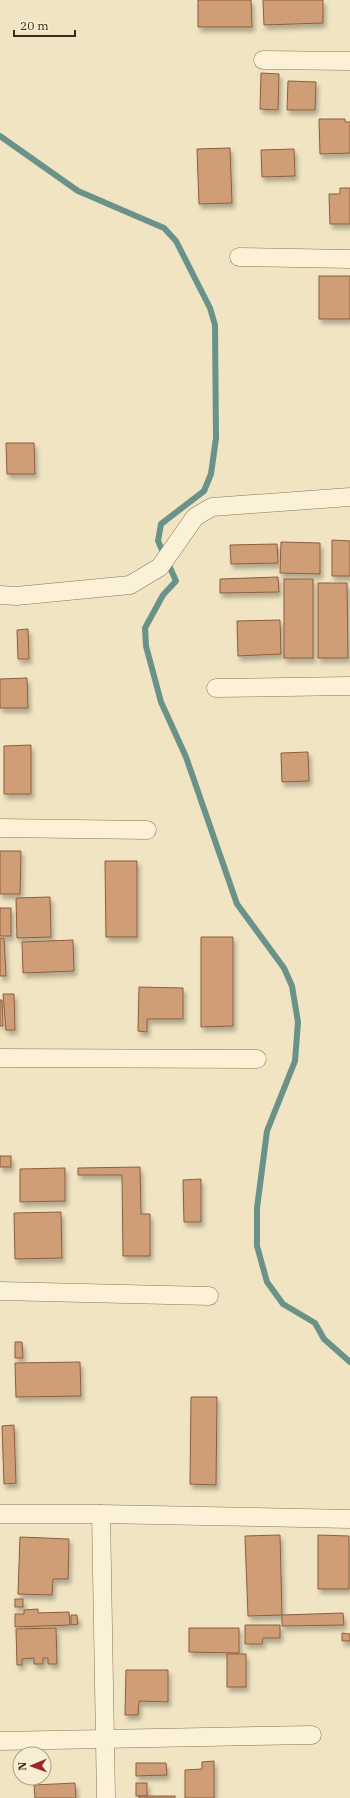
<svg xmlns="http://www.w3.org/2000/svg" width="350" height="1798" font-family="'IBM Plex Serif',serif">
<defs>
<filter id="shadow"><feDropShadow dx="2.5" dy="4.5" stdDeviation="2" flood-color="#0004"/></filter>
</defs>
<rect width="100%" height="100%" fill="#f0e4c2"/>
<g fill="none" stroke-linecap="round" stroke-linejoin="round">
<!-- stream -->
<polyline stroke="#6b9289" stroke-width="6" points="0,136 78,191 164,228 176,241 210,308 215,325 216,438 211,474 204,491 161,524 158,541 176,581 163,595 145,628 146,646 161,702 186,757 237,904 284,968 292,986 298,1022 295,1061 267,1131 257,1208 257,1246 267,1282 283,1304 315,1323 324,1339 350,1362"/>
</g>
<!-- building -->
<g fill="#d09e76" stroke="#8c5e3d" filter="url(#shadow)">
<polygon points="198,0 251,0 252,27 198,27"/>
<polygon points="263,0 323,0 323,23 264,25"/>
<polygon points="261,73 279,74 278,110 260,109"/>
<polygon points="288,81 316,82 315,110 287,110"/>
<polygon points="319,119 345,119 345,122 350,122 350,153 320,154"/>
<polygon points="230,148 232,203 199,204 197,149"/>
<polygon points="294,149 295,176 262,177 261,150"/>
<polygon points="340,188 350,188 350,224 330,224 329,194 340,194"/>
<rect x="319" y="276" width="31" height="43"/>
<polygon points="6,443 34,443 35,474 7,474"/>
<polygon points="332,540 350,541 350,576 332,576"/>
<polygon points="281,542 320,543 320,574 280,573"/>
<polygon points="277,544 278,563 231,564 230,545"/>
<polygon points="278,577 279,592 220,593 220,579"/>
<rect x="284" y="579" width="29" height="79"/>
<polygon points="318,583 347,583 348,658 318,658"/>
<polygon points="280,620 281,654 238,656 237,621"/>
<polygon points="28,629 29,659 18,659 17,630"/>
<polygon points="27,678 28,708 0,708 0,679"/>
<polygon points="31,745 31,794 4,794 4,746"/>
<polygon points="308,752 309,781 282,782 281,753"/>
<polygon points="0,851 21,851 20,894 0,894"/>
<polygon points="105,861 137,861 137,937 106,937"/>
<polygon points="50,897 51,937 17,938 16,898"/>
<rect x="0" y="908" width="11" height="28"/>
<polygon points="201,937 233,937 233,1026 201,1027"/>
<polygon points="0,938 4,938 6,976 0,976"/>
<polygon points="73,940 74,971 23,973 22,942"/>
<polygon points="139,987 183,988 183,1019 147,1019 147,1032 138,1031"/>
<polygon points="3,994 14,994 15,1030 6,1030"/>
<polygon points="0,1000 2,1000 3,1026 0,1026"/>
<rect x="0" y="1156" width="11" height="11"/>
<polygon points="140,1167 141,1214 150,1214 150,1256 123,1256 122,1175 78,1175 78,1168"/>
<polygon points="65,1168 65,1201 20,1202 20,1169"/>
<polygon points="201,1179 201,1222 184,1222 183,1180"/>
<polygon points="61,1212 62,1258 15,1259 14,1213"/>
<polygon points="15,1342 22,1342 23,1358 15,1358"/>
<polygon points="80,1362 81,1396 16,1397 15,1363"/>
<polygon points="191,1397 217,1397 216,1485 190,1484"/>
<polygon points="14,1425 16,1483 4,1484 2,1426"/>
<polygon points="280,1535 282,1615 248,1616 245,1536"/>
<polygon points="318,1535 349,1536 349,1589 318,1589"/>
<polygon points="20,1537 69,1539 68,1579 53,1579 52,1595 18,1594"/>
<rect x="15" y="1599" width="8" height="8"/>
<polygon points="38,1609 38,1613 69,1612 70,1625 15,1627 15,1614 24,1614 24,1610"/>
<polygon points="343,1613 344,1625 282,1626 282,1615"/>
<polygon points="71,1615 77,1615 78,1624 71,1625"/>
<polygon points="245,1625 280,1625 280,1638 263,1638 262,1644 245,1644"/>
<polygon points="56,1628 57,1664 48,1664 48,1658 43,1658 43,1664 34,1664 34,1658 22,1659 22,1665 17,1665 16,1629"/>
<polygon points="189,1628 239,1628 239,1653 189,1652"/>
<polygon points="342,1633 350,1634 350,1641 342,1641"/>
<rect x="227" y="1654" width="19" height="33"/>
<polygon points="126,1670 168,1670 168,1702 139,1701 138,1715 125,1715"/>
<polygon points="214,1761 214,1798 185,1798 185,1770 202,1769 202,1762"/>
<polygon points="136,1763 166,1763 167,1775 136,1776"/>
<polygon points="75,1783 76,1798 35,1798 34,1785"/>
<rect x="136" y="1783" width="11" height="13"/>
<rect x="139" y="1796" width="36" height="2"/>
</g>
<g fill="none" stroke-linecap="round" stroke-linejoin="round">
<defs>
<g id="minor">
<polyline points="263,60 350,61"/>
<polyline points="239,257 350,259"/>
<polyline points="0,595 16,596 130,585 160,567 195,517 212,507 350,497"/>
<polyline points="216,688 350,686"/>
<polyline points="0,828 147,830"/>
<polyline points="0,1058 257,1059"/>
<polyline points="0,1291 209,1296"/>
<polyline points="0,1514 101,1514 350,1519"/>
<polyline points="101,1514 106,1798"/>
<polyline points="0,1741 312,1735"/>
</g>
</defs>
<!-- minor casing -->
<use href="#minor" stroke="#8b7558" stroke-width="19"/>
<!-- minor -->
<use href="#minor" stroke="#fbf1d6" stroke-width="18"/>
</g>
<!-- north arrow -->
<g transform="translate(32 1766) rotate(268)"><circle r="19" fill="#f7eed2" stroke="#aba08a"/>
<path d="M0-3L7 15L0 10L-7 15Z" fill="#9e2725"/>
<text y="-6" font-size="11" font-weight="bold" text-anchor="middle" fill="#3a2c1d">N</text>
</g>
<!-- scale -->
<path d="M14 30v6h61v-6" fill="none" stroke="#3a2c1d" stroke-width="2"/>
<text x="20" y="30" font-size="12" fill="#3a2c1d" stroke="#f7eed2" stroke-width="3" paint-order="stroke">20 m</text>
</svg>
